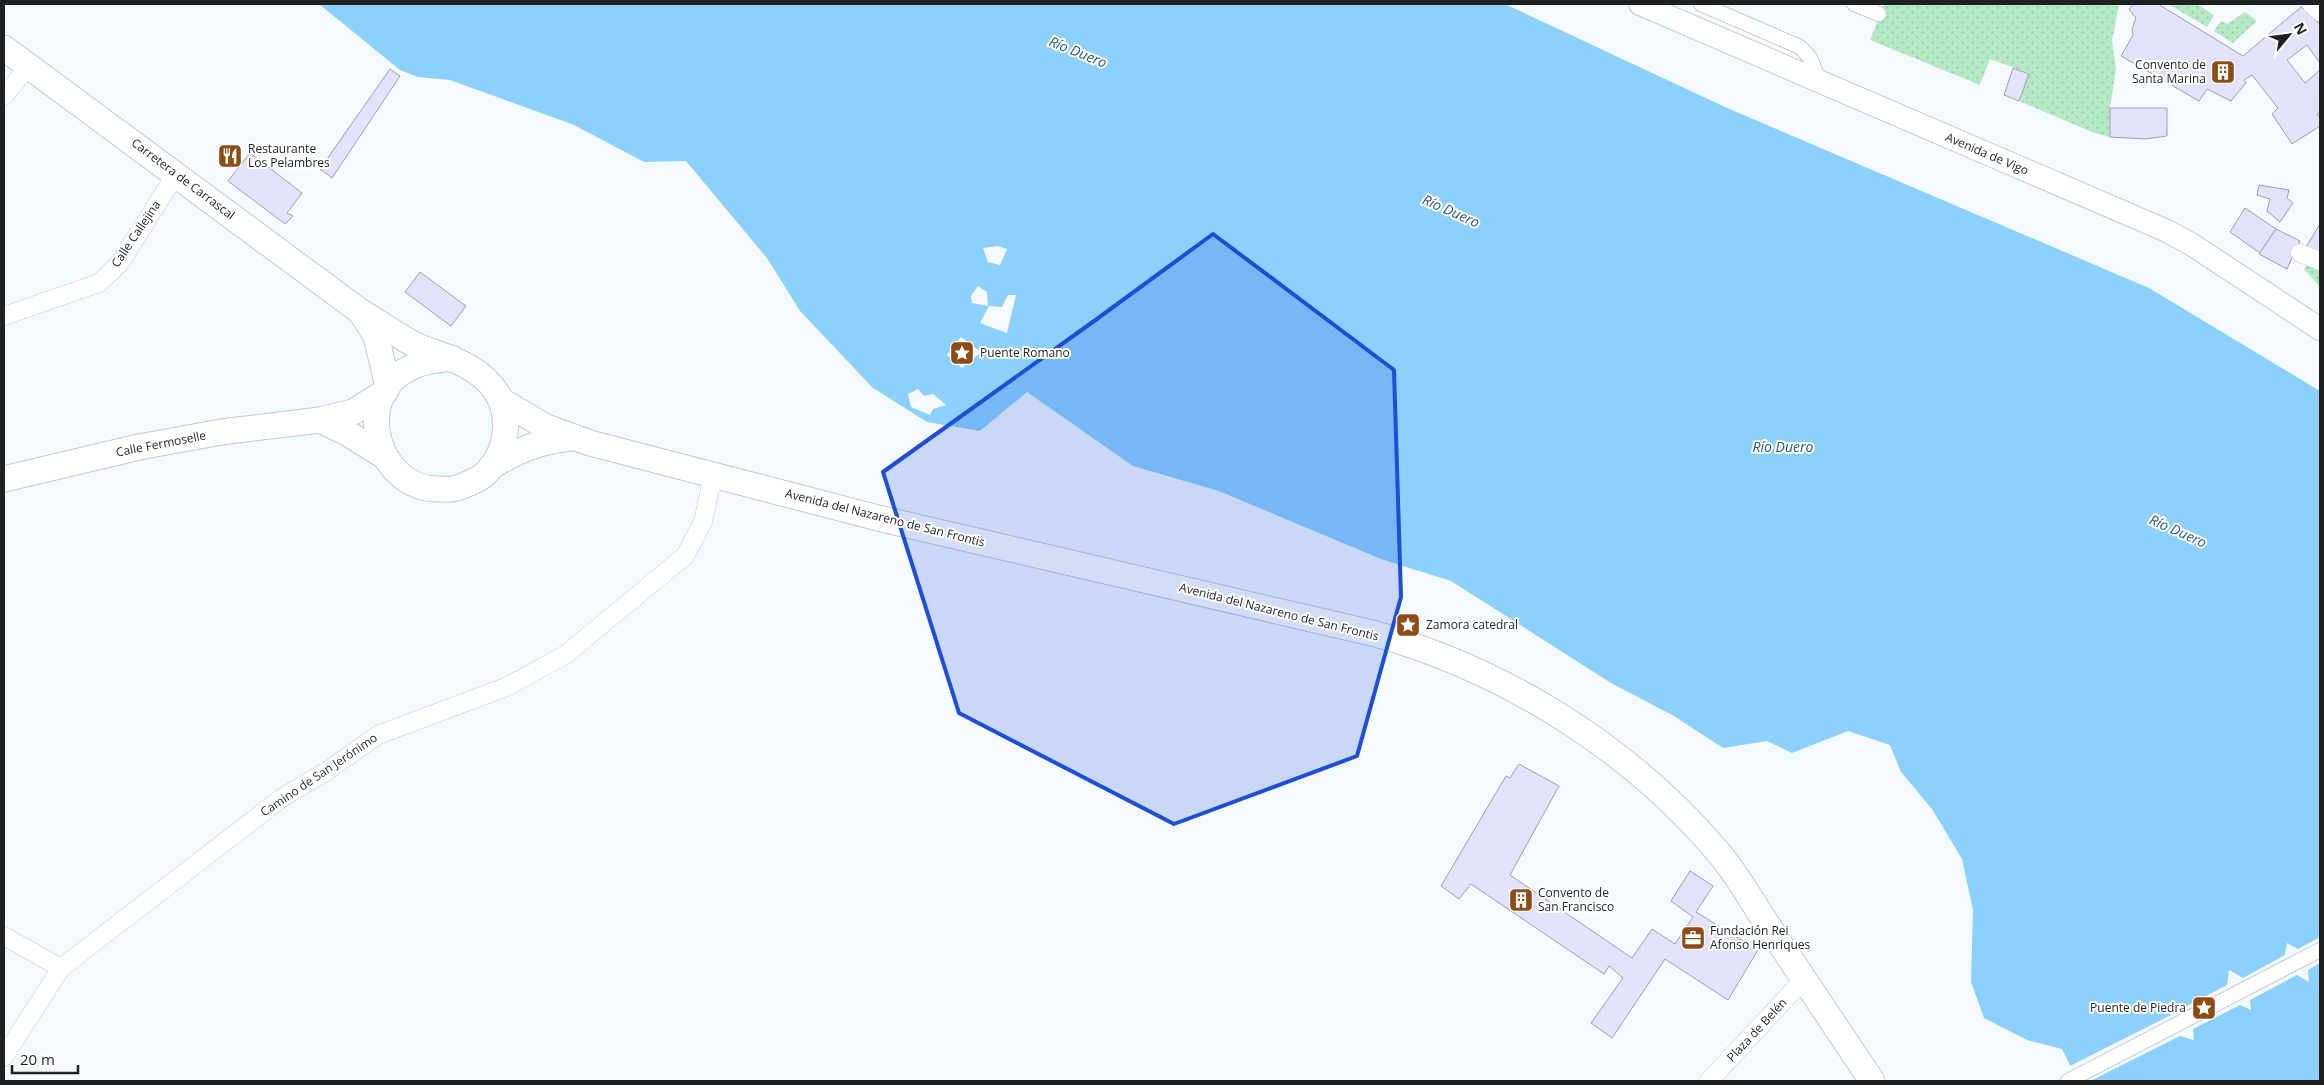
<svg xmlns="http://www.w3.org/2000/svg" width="2324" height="1085" font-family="'Open Sans',sans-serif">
<defs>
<pattern id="grass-dots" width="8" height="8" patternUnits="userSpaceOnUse" patternTransform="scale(1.25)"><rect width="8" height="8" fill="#b5e9c3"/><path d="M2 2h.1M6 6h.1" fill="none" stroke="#9bc8a7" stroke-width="1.8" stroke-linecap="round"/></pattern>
</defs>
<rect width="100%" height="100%" fill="#f4faff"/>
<!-- grass -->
<g fill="url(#grass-dots)">
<polygon points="1884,4 2119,4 2112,42 2116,69 2110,108 2110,137 2092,132 2019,101 2029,73 1990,59 1980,85 1870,40"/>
<polygon points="2168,4 2197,4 2214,15 2207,27"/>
<polygon points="2245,12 2257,21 2233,43 2214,31 2221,21 2227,24"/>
<polygon points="2307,264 2320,268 2320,287 2304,269"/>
</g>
<!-- water -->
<path fill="#8cd1fd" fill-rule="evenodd" d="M319,4h1186l222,104 422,180 171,103v690h-242l-16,-32 -35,-9 -43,-22 -13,-36 2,-72 -11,-51 -30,-50 -31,-37 -11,-27 -42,-14 -56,22 -25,-12 -44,7 -49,-32 -63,-33 -160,-102 -70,-22 -162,-68 -86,-25 -106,-74 -47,39 -53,-9 -54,-34 -73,-77 -33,-53 -81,-97 -42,1 -70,-37 -124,-45 -32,-3 -18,-7zM998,246l9,3 -7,16 -12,-3 -5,-14zM978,286l9,6 1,14 -16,-3 -1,-7zM1008,295h8l-9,38 -27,-10 9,-17 13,1zM961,337l20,15 -19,16 -15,-13zM918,389l6,7 9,-2 13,11 -13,4 -3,6 -19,-8 -3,-13z"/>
<!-- pier -->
<polygon fill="#f4faff" points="2320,937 2320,963 2308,970 2309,982 2297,975 2250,1000 2251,1010 2240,1005 2193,1029 2194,1040 2180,1036 2090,1081 2076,1081 2068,1067 2171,1015 2174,1003 2187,1006 2227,985 2229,970 2243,978 2285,955 2287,943 2298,949"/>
<!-- building -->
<g fill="#e3e2fd" stroke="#9f9fa5">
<polygon points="2131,4 2158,4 2243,56 2301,7 2320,24 2320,63 2307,45 2287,60 2305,83 2320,70 2320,112 2317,114 2320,118 2320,126 2292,144 2272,114 2278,108 2252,75 2244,80 2246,83 2231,101 2207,89 2199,101 2121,56 2133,35 2132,29 2136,18 2129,9 2132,6"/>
<polygon points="2013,68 2029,74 2019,101 2004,95"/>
<polygon points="390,69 400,76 332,178 320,169"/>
<polygon points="2110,108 2167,108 2167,136 2145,139 2110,137"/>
<polygon points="250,153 302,193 287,213 293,216 285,224 228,181"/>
<polygon points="2259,185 2289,190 2287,198 2293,203 2280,222 2267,211 2270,199 2257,195"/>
<polygon points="2245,208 2276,229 2260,253 2230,232"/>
<polygon points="2320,224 2320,252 2306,247"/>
<polygon points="2276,229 2300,241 2287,269 2259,254"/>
<polygon points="420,272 466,306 451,326 405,292"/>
<polygon points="1519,764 1559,786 1510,875 1632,958 1652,929 1675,944 1693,917 1671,901 1690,871 1713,886 1696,912 1758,950 1728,1000 1665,959 1612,1038 1591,1023 1623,978 1609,966 1604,974 1471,884 1459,899 1441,886 1506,776 1510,778"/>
</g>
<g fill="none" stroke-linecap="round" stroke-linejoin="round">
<defs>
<g id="pedestrian">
<polyline points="1701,4 1800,47 1810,58 1820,82"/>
<polyline points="1854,4 1879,14"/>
<polyline points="2068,1081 2320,950"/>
</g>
<g id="minor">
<polyline points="2311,4 2320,12"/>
<polyline points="4,96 29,66"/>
<polyline points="2300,253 2320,261"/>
<polyline points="4,316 99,283 120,263 176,174"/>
<polyline points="4,936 61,968"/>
<polyline points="4,1057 61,968 283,797 327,771 378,735 506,687 565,655 685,556 703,522 713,475"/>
<polyline points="1709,1081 1804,979"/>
</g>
<polyline id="tertiary" points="1640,4 2167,231 2191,244 2320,329"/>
<g id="secondary">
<path d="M4,48l357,264c19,11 37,24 56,34 11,5 24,8 35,13 35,14 60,40 52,80 -2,14 -13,33 -26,40 -7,3 -14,7 -21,9 -6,2 -13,1 -19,1 -61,0 -87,-92 -30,-120 14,-8 28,-9 44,-11"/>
<polyline points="361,312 376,336 388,386"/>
<path d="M502,401l44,26 44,16 288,75 498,116c130,37 254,114 342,218 19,22 33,48 49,72 35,52 70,105 105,157"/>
<polyline points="320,420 347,433 384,456"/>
<path d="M491,467c26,-17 50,-26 80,-29"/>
<polyline points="4,479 139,447 221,432 320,420 353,412 385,392"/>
</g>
</defs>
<!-- pedestrian casing -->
<use href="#pedestrian" stroke="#c5cbcf" stroke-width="16"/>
<!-- minor casing -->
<use href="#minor" stroke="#c5cbcf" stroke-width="19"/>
<!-- tertiary casing -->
<use href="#tertiary" stroke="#c5cbcf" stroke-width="24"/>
<!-- secondary casing -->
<use href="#secondary" stroke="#c5cbcf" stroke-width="27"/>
<!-- pedestrian -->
<use href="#pedestrian" stroke="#fff" stroke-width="14"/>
<!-- minor -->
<use href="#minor" stroke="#fff" stroke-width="18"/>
<!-- tertiary -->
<use href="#tertiary" stroke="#fff" stroke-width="22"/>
<!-- secondary -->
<use href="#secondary" stroke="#fff" stroke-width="25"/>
</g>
<!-- marked area -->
<path fill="#1d4ed8" fill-opacity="0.2" stroke="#1d4ed8" stroke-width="4" stroke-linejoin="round" d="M1213,234l181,136 7,227 -44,159 -183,68 -215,-111 -76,-241 207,-148z"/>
<!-- icons -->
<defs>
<symbol id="building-square" viewBox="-11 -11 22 22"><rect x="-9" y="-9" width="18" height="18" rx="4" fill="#8d4c16" stroke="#fff"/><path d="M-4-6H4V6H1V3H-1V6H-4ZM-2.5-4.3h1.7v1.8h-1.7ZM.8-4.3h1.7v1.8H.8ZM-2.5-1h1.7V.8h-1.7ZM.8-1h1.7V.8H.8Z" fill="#fff"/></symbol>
<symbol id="restaurant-square" viewBox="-11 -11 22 22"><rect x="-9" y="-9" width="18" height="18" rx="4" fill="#8d4c16" stroke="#fff"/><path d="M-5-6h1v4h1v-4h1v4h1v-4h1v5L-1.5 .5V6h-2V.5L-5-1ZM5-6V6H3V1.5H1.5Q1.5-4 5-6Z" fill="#fff"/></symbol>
<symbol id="sight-square" viewBox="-11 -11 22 22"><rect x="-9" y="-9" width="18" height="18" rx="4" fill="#8d4c16" stroke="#fff"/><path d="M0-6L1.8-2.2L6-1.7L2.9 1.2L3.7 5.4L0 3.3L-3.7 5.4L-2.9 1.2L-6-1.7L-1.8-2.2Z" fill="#fff"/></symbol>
<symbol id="office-square" viewBox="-11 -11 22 22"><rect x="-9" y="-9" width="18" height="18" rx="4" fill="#8d4c16" stroke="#fff"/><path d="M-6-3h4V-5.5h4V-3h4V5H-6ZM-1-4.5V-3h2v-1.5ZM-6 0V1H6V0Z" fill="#fff"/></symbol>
</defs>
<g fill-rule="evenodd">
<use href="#building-square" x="2209" y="58" width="28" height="28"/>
<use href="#restaurant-square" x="216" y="142" width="28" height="28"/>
<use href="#sight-square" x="948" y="339" width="28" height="28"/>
<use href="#sight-square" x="1394" y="611" width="28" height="28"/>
<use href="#building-square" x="1507" y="886" width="28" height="28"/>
<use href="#office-square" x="1679" y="924" width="28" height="28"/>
<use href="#sight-square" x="2190" y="994" width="28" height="28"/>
</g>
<g text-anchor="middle" stroke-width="4" stroke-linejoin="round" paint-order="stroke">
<!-- poi labels -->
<g font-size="12" fill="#1e2022" stroke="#fff" text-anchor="start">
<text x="2206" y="69" text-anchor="end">Convento de<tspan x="2206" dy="14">Santa Marina</tspan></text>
<text x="248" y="153">Restaurante<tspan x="248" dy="14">Los Pelambres</tspan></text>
<text x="980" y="357">Puente Romano</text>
<text x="1426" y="629">Zamora catedral</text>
<text x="1538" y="897">Convento de<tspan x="1538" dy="14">San Francisco</tspan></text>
<text x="1710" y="935">Fundación Rei<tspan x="1710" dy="14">Afonso Henriques</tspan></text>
<text x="2186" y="1012" text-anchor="end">Puente de Piedra</text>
</g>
<!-- street labels -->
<g font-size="12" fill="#1e2022" stroke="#fff">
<text transform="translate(1987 154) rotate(23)" y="4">Avenida de Vigo</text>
<text transform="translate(183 179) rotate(37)" y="4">Carretera de Carrascal</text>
<text transform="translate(136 234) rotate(-56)" y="4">Calle Callejina</text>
<text transform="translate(161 444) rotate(-11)" y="4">Calle Fermoselle</text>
<text transform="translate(885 518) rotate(14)" y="4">Avenida del Nazareno de San Frontis</text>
<text transform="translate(1279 612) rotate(14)" y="4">Avenida del Nazareno de San Frontis</text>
<text transform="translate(319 775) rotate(-34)" y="4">Camino de San Jerónimo</text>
<text transform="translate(1757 1030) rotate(-47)" y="4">Plaza de Belén</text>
</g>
<!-- water labels -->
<g font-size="14" font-style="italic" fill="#245876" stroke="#fff">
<text transform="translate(1078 52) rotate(22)" y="5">Río Duero</text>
<text transform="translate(1451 211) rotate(24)" y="5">Río Duero</text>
<text x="1783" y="452">Río Duero</text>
<text transform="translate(2178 531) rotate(24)" y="5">Río Duero</text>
</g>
</g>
<!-- border -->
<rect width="2324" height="1085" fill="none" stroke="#1e2022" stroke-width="10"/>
<!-- north arrow -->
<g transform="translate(2289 35) rotate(61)" stroke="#ffffff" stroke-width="4" paint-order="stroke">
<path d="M0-4L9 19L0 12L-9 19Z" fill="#1e2022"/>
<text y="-8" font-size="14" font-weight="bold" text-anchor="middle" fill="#1e2022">N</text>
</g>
<!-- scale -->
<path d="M12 1065v8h66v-8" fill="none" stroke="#1e2022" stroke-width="2.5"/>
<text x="20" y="1065" font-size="15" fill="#1e2022" stroke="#ffffff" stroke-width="4" paint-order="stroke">20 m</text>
</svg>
